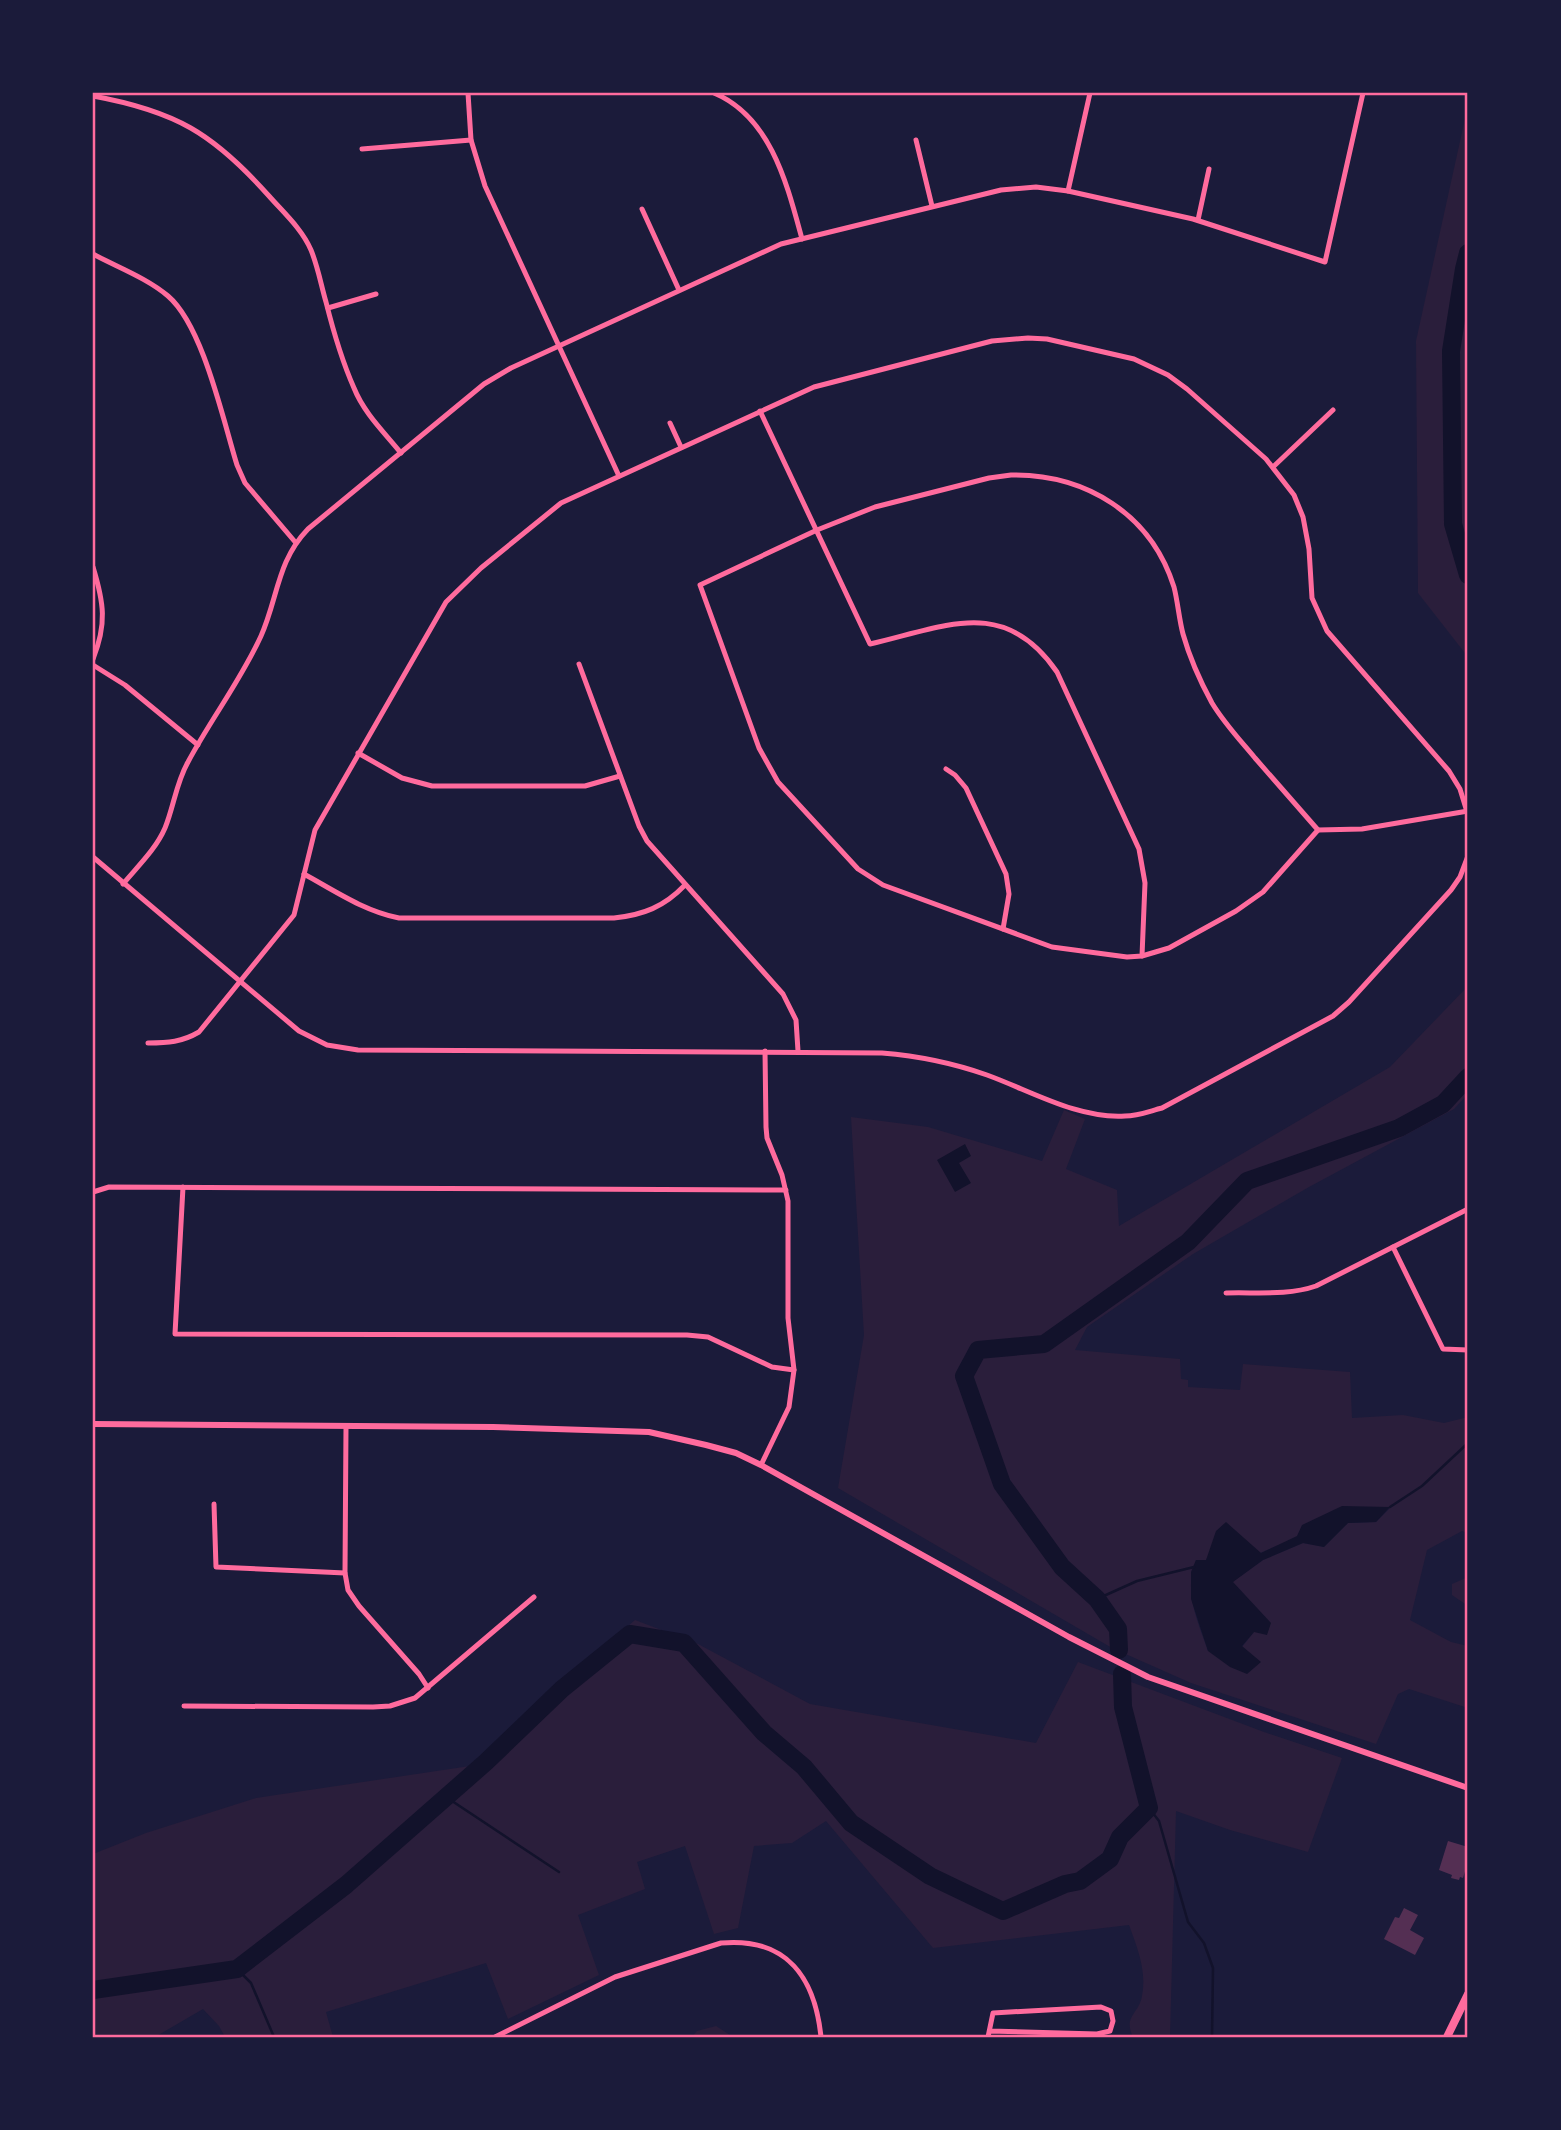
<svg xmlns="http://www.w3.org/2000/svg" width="1561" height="2130" font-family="'Golos Text',sans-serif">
<rect width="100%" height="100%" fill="#1b1b3a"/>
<!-- green -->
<g fill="#2a1e3b" fill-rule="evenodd">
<polygon points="1468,105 1468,657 1418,593 1416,341"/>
<path d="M1468,986v108l-14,15 -145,78 -116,67 -106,73 -12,23 105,9 1,20 7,1v7l52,3 3,-26 107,8 2,46 51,-3 41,8 24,-6v116l-6,-2 -35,19 -17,70 41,22 17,4v62l-59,-19 -11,5 -22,50 -185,-61 -79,-35 -274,-160 26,-153 -13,-218 77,10 114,34 22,-51 21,9 -19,50 51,21 2,36 271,-159zM1370,1507l20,1 -14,14 -28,1 -24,24 -21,-4 -40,17 -31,22 22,50 -12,15 -34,4c-10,-29 -25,-60 -12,-91h10l42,-17 12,10z"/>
<polygon points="1468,1577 1468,1606 1452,1595 1452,1584"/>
<path d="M635,1620l63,24 112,60 226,39 42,-81 186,70 78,26 -34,94 -78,-22 -54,-19 -6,226h-37c-10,-21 6,-23 9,-41 5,-25 -5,-49 -13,-71l-196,23 -107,-127 -34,22 -38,3 -16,82 -24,6 -29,-88 -48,16 8,27 -67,26 21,60 -91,44 -22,-56 -160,49 7,25h-108l-6,-11 -16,-17 -48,28h-62v-183l53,-21 110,-35 214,-32z"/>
<polygon points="716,2026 733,2037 692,2037 697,2031"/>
</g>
<!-- water -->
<g fill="#12122b">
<polygon points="965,1144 971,1156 959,1163 971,1183 955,1192 937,1160"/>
<polygon points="1342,1506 1390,1507 1376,1522 1348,1523 1324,1547 1303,1543 1263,1560 1233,1582 1271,1623 1267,1635 1254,1632 1242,1646 1261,1662 1247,1674 1230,1667 1208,1651 1191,1599 1191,1572 1196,1560 1206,1560 1216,1531 1226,1522 1261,1553 1297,1536 1302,1525"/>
</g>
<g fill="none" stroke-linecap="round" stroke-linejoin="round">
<!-- stream -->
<g stroke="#12122b" stroke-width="2.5">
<polyline points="1464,269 1468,269"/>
<polyline points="1390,1507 1422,1486 1468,1443"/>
<polyline points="1097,1599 1137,1581 1194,1567"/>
<polyline points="446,1797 559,1872"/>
<polyline points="1149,1808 1159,1821 1188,1922 1204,1943 1213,1968 1212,2037"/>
<polyline points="237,1969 251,1983 274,2037"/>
</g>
<!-- river -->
<g stroke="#12122b" stroke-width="18">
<polyline points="1468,253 1464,269 1451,351 1453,524 1468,575"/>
<polyline points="1119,1650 1118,1629 1097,1599 1062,1567 1002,1484 964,1376 978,1350 1044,1344 1188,1242 1247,1181 1399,1128 1443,1104 1468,1077"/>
<polyline points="93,1990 237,1969 346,1885 486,1762 562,1689 630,1634 684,1643 764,1733 804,1767 851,1823 930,1876 1003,1911 1065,1884 1080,1881 1110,1859 1120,1837 1149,1808 1123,1707 1122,1674"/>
</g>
</g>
<!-- building -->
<g fill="#542f53">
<polygon points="1448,1841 1468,1847 1468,1861 1463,1878 1460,1877 1459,1880 1451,1878 1452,1875 1439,1870"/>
<polygon points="1404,1908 1418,1915 1410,1930 1424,1938 1415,1955 1384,1939 1395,1917 1399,1918"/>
</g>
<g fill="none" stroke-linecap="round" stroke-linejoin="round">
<!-- minor -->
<g stroke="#ff6b9d" stroke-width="5">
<polyline points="468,93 471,140 485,186 619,476"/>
<path d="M714,93c57,24 73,91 88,146"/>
<path d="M93,96c82,15 120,37 176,100 15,17 33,33 42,54 7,17 10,35 15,52 7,28 16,59 28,86 10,25 30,44 47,65"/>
<polyline points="916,140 932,206"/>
<polyline points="362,149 471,140"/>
<polyline points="1068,191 1090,93"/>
<polyline points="642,209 679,290"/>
<polyline points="1198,220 1209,169"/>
<path d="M93,254c24,13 54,24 75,42 35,30 55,124 69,169l8,18 51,60"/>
<polyline points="328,308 376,294"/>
<path d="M760,411l110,233c75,-17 134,-49 187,28l82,177 6,34 -3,73"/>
<polyline points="670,423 681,447"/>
<polyline points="1273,467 1333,410"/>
<path d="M1011,475c75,-1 140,39 163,112 4,16 5,32 9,47 7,25 17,47 29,69 12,20 28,37 43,55 21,24 42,48 63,72l-55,62 -27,19 -67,37 -27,8 -15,1 -75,-10 -169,-62 -25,-16 -80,-87 -19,-34 -59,-163 117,-55 58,-23 114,-29z"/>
<path d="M93,567c11,36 14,57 0,92"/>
<polyline points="579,664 639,826 647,841 783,994 796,1020 798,1051"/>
<polyline points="93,665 125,685 198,745"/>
<polyline points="358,753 402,778 432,786 585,786 620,776"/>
<polyline points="946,769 955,775 966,788 1006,874 1009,894 1003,929"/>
<polyline points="1318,830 1362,829 1468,811"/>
<path d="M93,857l206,174 28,14 31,5 524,3c37,3 71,10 105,22 44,16 91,44 138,41 13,0 25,-5 37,-8l171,-92 16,-14 102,-112 9,-13 8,-21"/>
<path d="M304,874c31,17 60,37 95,44h215c29,-3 50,-11 71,-33"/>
<path d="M123,884c15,-18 33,-35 42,-56 9,-22 11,-45 23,-66 23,-43 53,-82 73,-126 17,-38 16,-75 47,-107l176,-145 27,-16 270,-124 220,-54 35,-3 32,4 125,28 132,43 38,-169"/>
<path d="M148,1043c20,0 34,-1 51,-11l95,-117 21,-85 131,-228 35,-34 80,-65 253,-116 178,-46 36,-3 19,1 87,20 34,16 19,14 79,70 28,36 9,22 6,32 3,49 15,33 122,140 11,18 8,26"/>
<polyline points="183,1187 175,1334 687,1335 708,1337 772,1367 794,1370"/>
<polyline points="93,1192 109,1187 786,1190"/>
<polyline points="1393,1247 1443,1349 1468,1350"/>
<path d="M1226,1293c30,-1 61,3 90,-7l152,-77"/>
<polyline points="346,1427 345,1573 348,1590 359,1606 419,1674 428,1688"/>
<polyline points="761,1465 789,1407 794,1370 788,1318 788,1201 782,1175 767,1138 766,1127 765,1051"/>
<polyline points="214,1504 216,1567 345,1573"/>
<polyline points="184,1706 373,1707 390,1706 415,1698 534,1597"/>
<path d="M495,2037l120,-60 106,-34c66,-6 94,35 100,94"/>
<polyline points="988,2037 993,2013 1101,2007 1111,2011 1113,2021 1110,2031 1097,2034 990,2031"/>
</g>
<!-- tertiary -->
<polyline stroke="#ff6b9d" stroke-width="6" points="93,1424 493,1427 649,1432 706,1445 736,1453 761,1465 1069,1637 1148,1677 1468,1788"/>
<!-- primary -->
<polyline stroke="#ff6b9d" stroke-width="8" points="1447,2037 1468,1994"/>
</g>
<!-- border -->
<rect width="1561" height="2130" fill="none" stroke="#1b1b3a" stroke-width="189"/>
<rect x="94" y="94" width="1372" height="1942" fill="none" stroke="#ff6b9d" stroke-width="2.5"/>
</svg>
